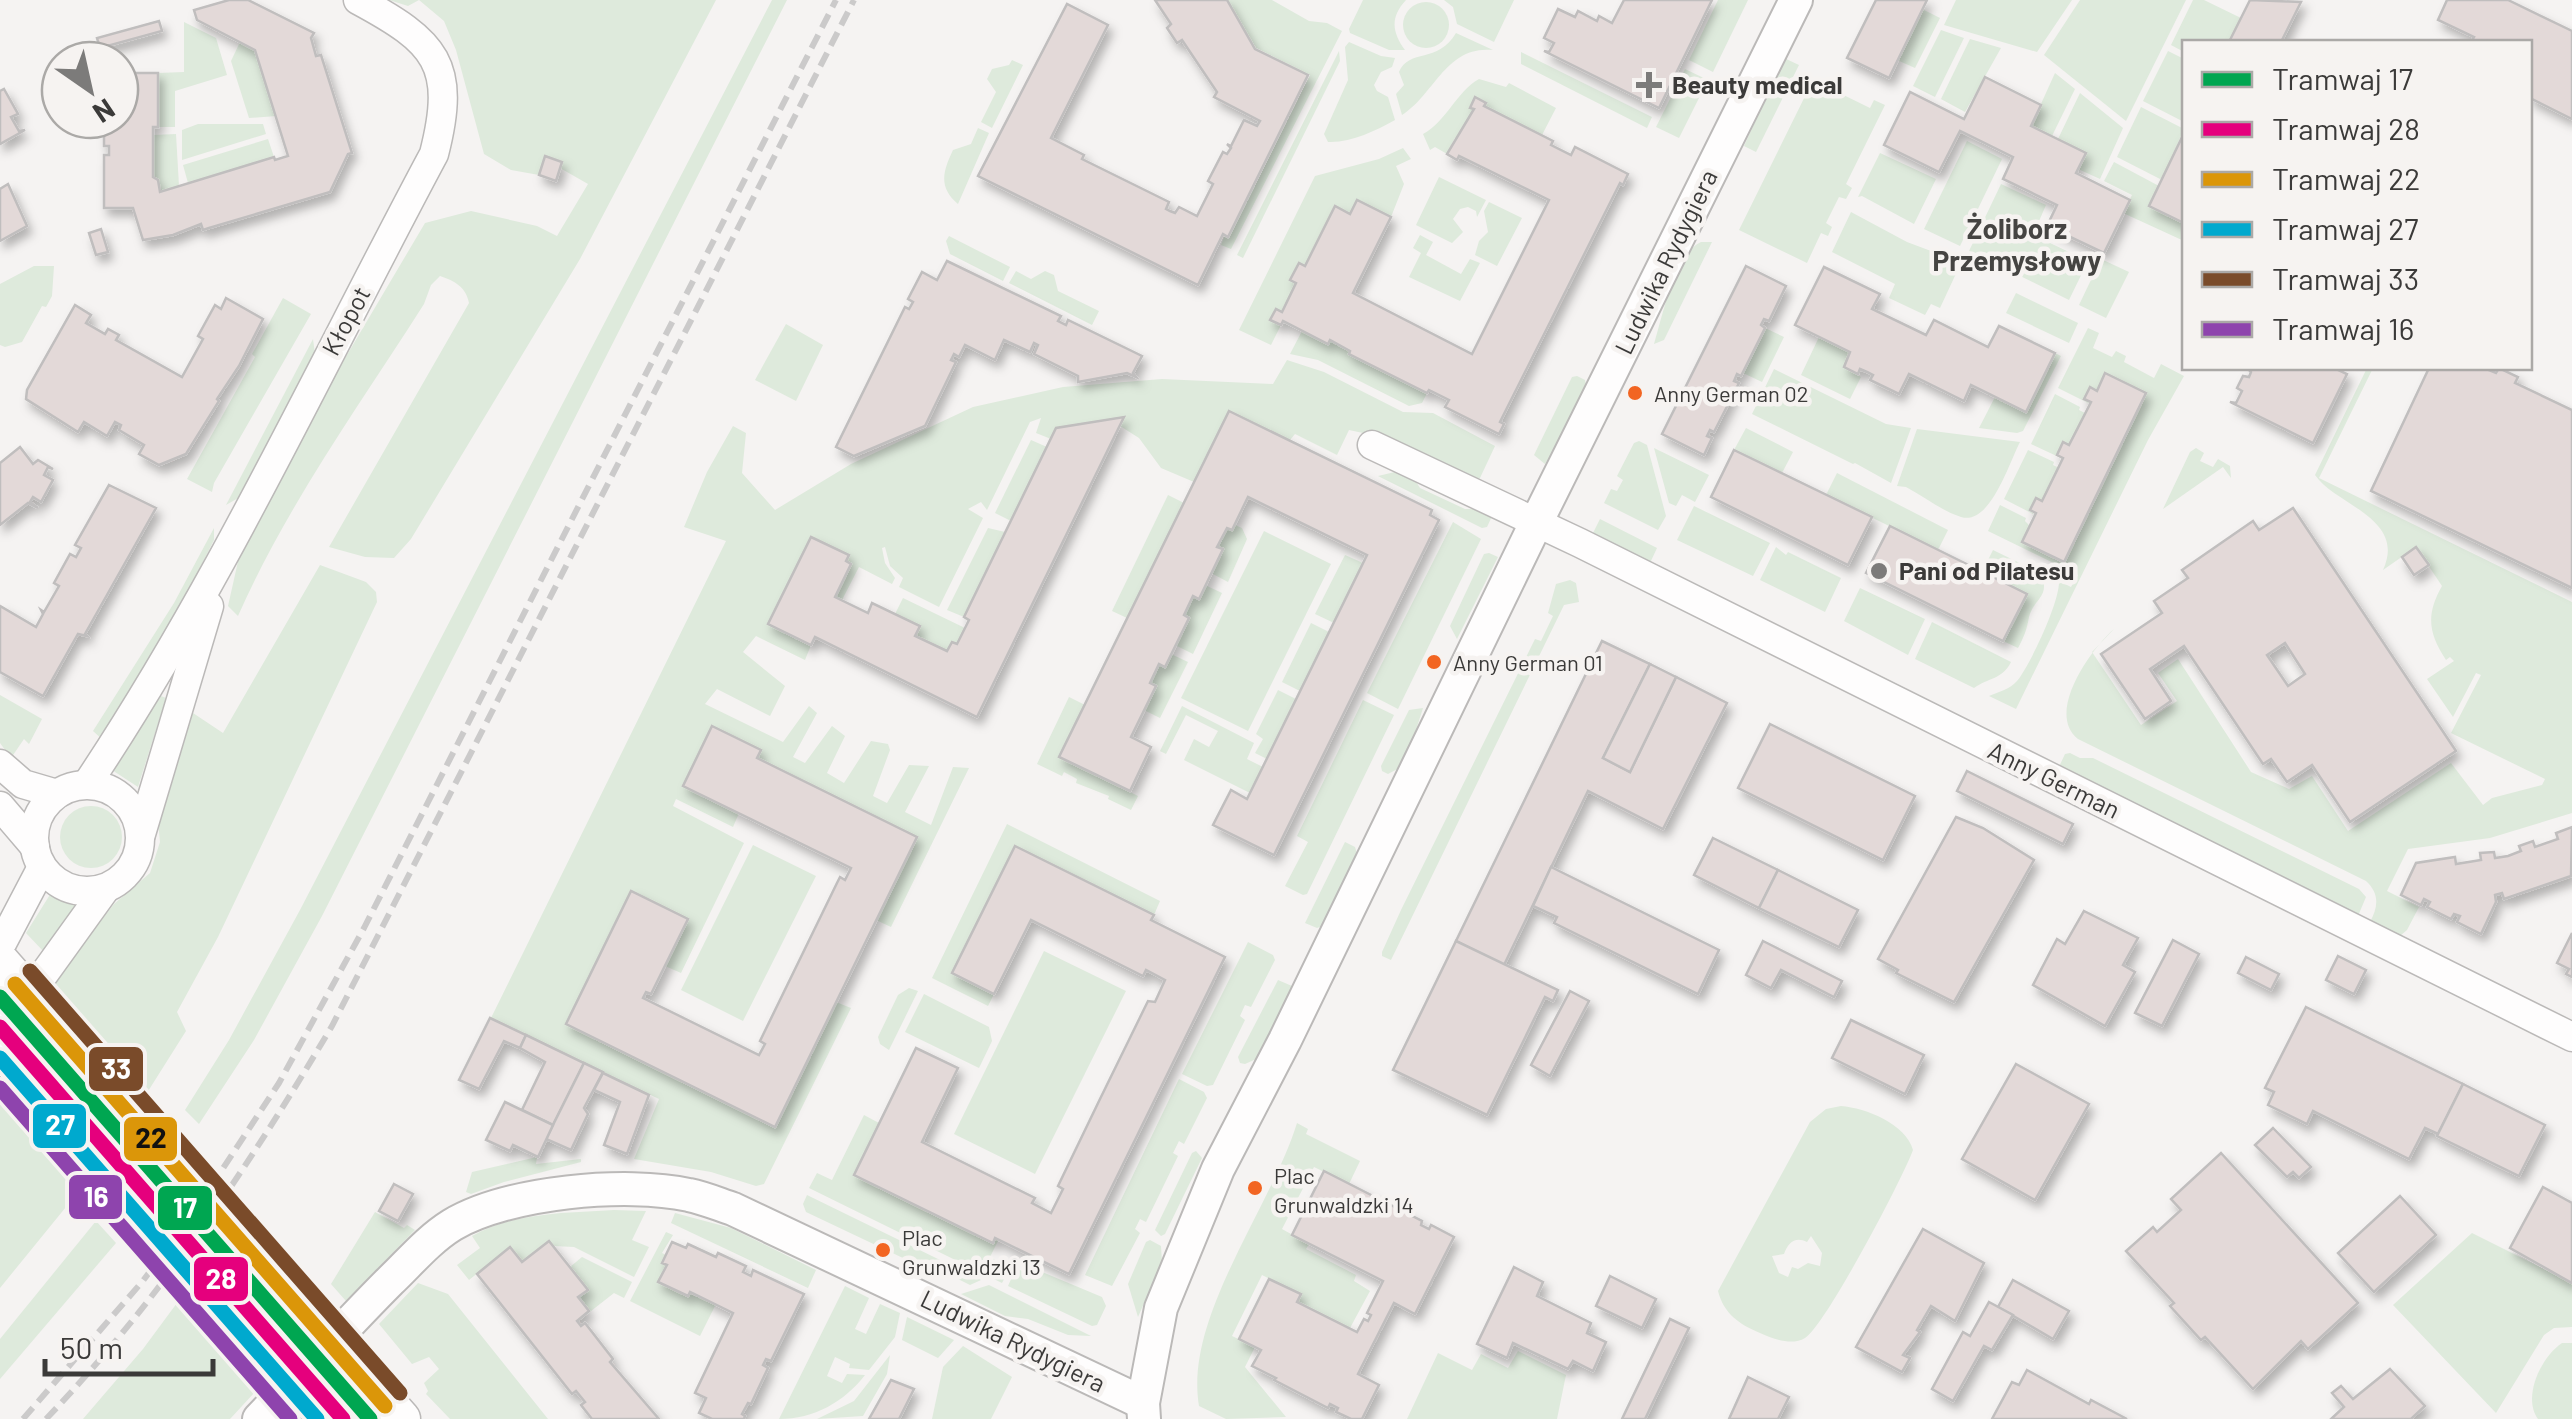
<svg xmlns="http://www.w3.org/2000/svg" width="2572" height="1419" font-family="Barlow,sans-serif">
<defs>
<filter id="shadow"><feDropShadow dx="4.5" dy="7" stdDeviation="5" flood-color="#0004"/></filter>
</defs>
<rect width="100%" height="100%" fill="#f5f3f2"/>
<!-- green -->
<g fill="#deeadc" fill-rule="evenodd">
<path d="M389,0h327l-136,259 -169,280 -17,19 -29,-1 -36,-10 140,-244c-3,-16 -14,-22 -29,-27l-9,9 -7,19c-65,102 -137,201 -186,312l-10,-10 11,-49 73,-143 113,-191 46,-12 66,15 20,10 31,-52 -28,-16 2,-7 -16,-5 -7,19 -28,-5 -27,-16 -28,-104 -12,-29 -25,-21 -11,6z"/>
<polygon points="772,0 787,0 322,916 254,1040 199,1124 185,1110 229,1040 300,910"/>
<polygon points="1226,0 1272,0 1309,21 1327,23 1342,31 1231,249 1221,245 1224,237 1229,238 1310,75 1256,48"/>
<path d="M1363,0h43c-16,17 -14,32 -1,50h-16l-39,-17 -1,-4z"/>
<polygon points="1444,0 1514,0 1494,42 1457,24 1453,7"/>
<polygon points="1718,0 1748,0 1713,72 1689,60"/>
<polygon points="1956,0 2072,0 2037,52 1944,25"/>
<polygon points="2080,0 2186,0 2126,121 2044,55"/>
<polygon points="2193,0 2204,0 2241,18 2229,42 2184,42 2184,52 2171,45"/>
<circle cx="1426" cy="25" r="23"/>
<polygon points="1922,9 1940,18 1915,68 1897,60"/>
<polygon points="184,22 216,38 227,75 175,91 175,127 158,127 158,73 184,72"/>
<polygon points="1941,30 1964,38 1935,97 1913,86"/>
<path d="M1456,33l37,17c-47,-5 -58,44 -91,65l-6,-21 8,-9 -5,-13c10,-24 39,-8 57,-39z"/>
<polygon points="1970,39 2001,48 1965,112 1941,99"/>
<polygon points="240,42 255,50 276,116 249,118 231,61"/>
<path d="M1349,42l32,14 14,2 -3,9 -11,5 -7,13 3,6 11,6 7,23c-20,11 -44,23 -67,22l-4,-8 24,-54 -3,-33z"/>
<polygon points="1339,51 1340,61 1243,258 1237,255"/>
<polygon points="2168,51 2184,59 2184,122 2143,101"/>
<polygon points="1521,52 1652,117 1647,128 1521,64"/>
<polygon points="1784,58 1799,65 1756,152 1744,146"/>
<polygon points="1012,60 1023,65 992,128 981,122 996,92 987,79 992,69 1009,65"/>
<polygon points="1685,69 1708,80 1679,138 1656,127"/>
<polygon points="2055,73 2075,89 2052,136 2031,126"/>
<path d="M1479,79l27,8 3,-4 47,25 -14,27 -58,-29 1,-4 -10,-5 -5,10 4,2 -15,30 -4,-1 -8,16 -12,-7 -5,3 -7,-16c24,-13 33,-42 56,-55z"/>
<polygon points="1813,80 1870,108 1874,100 1885,105 1846,184 1852,188 1846,199 1839,197 1826,223 1832,227 1828,236 1821,233 1807,263 1739,230"/>
<polygon points="2080,93 2123,128 2100,179 2078,169 2085,152 2058,139"/>
<polygon points="2141,107 2184,129 2162,180 2117,157"/>
<polygon points="198,124 263,124 266,134 182,160 182,130"/>
<path d="M978,128l11,5 -31,71c-20,-17 -15,-33 -5,-54l18,-6z"/>
<polygon points="176,134 179,186 160,192 153,177 153,135"/>
<polygon points="268,139 274,157 188,183 183,165"/>
<polygon points="1967,141 2002,159 1960,246 1924,229"/>
<polygon points="1403,148 1411,159 1396,166 1404,184 1391,217 1357,200 1350,214 1335,207 1305,266 1299,263 1291,279 1296,283 1282,312 1276,310 1271,319 1281,325 1271,345 1239,330 1315,176 1379,159"/>
<polygon points="1880,153 1936,179 1914,224 1862,196 1858,197"/>
<polygon points="2114,162 2159,186 2149,206 2184,223 2184,241 2123,213 2132,195 2104,181"/>
<polygon points="1439,177 1486,200 1477,217 1476,211 1468,207 1460,209 1453,219 1463,232 1452,243 1416,225"/>
<polygon points="2001,184 2046,205 2033,235 2088,261 2069,300 1969,251"/>
<polygon points="1489,202 1522,218 1497,266 1475,255 1479,241 1488,232 1484,211"/>
<polygon points="1851,212 1907,242 1955,260 1960,265 1940,308 1931,304 1925,315 1889,298 1895,284 1832,252"/>
<polygon points="1420,235 1433,242 1426,255 1461,274 1470,259 1480,263 1460,301 1409,277 1421,253 1413,248"/>
<polygon points="949,236 1010,267 1003,281 950,254 946,241"/>
<path d="M1701,242h11l-48,98 -10,4c8,-26 21,-91 47,-102z"/>
<polygon points="2101,259 2129,272 2106,318 2079,305"/>
<polygon points="34,266 54,266 52,296 46,307 42,306 22,342 5,347 0,345 0,284"/>
<polygon points="1016,271 1031,279 1045,271 1054,275 1058,291 1099,311 1092,325 1009,283"/>
<polygon points="2016,293 2078,323 2069,343 2006,313"/>
<polygon points="283,298 311,314 214,483 212,492 187,479 255,357 252,354"/>
<polygon points="786,324 823,345 796,401 755,380"/>
<polygon points="1765,328 1784,337 1762,382 1743,373"/>
<path d="M2088,328l11,5 -6,15 19,9 4,-6 10,5 -2,6 30,16 7,-14 23,12 -36,64 -132,269 -27,-13c10,-4 21,-7 28,-15 12,-14 43,-79 42,-100l12,6 7,-12 -90,-44 12,-26 26,13 -1,3 39,40 82,-167 -40,-20 -9,17 -6,-3 -6,11 5,5 -32,-16z"/>
<polygon points="1302,331 1327,344 1330,340 1350,351 1349,354 1427,393 1422,403 1409,406 1318,360 1290,354"/>
<polygon points="1819,337 1850,352 1844,367 1861,377 1850,399 1801,375"/>
<polygon points="313,339 315,354 240,497 226,505"/>
<polygon points="2055,353 2061,356 2023,431 2017,433 1979,428 1995,397 2026,411"/>
<polygon points="1287,360 1324,372 1403,412 1433,413 1495,446 1480,478 1475,481 1386,438 1349,430 1337,455 1295,434 1290,440 1229,411 1194,482 1161,468 1139,438 1120,426 1123,418 1051,439 1036,433 1041,418 1030,422 987,510 981,502 968,509 983,518 939,607 899,587 903,578 890,566 885,547 882,548 885,563 895,578 892,584 859,567 842,600 835,597 851,564 846,561 849,556 811,537 769,624 811,645 805,660 756,636 743,652 785,686 770,716 717,689 705,704 783,742 809,706 817,713 793,757 805,763 832,726 845,736 827,773 844,783 871,741 888,744 890,750 873,796 887,803 909,765 929,766 905,812 931,825 953,767 969,768 891,927 876,920 916,836 757,758 761,751 683,786 739,813 733,827 676,799 673,806 744,843 681,973 665,966 688,919 631,891 566,1024 774,1126 836,1002 851,1008 764,1184 756,1186 711,1172 634,1159 659,1099 491,1018 726,541 684,527 707,472 733,426 746,433 742,473 775,510 851,464 973,407 1063,387 1162,379 1273,384"/>
<path d="M2367,368h6l-54,110 253,124v211l-82,25 -82,11 -21,42 32,16 -12,23 -7,6 -30,-14c8,-15 10,-28 -4,-41l-288,-142c-33,-26 13,-90 36,-110l-22,23 49,73 36,-24 -19,-28 20,-14 73,113 38,17 23,-13 36,55 103,-68 32,42 9,-7 50,-13 3,-6 -94,-46 30,-58 -5,-2 -23,44 -26,-38 27,-18 -4,-4 -4,3c-18,-27 -20,-46 -4,-74l-26,-39 -33,23c24,-52 -48,-65 -68,-95z"/>
<polygon points="1774,369 1886,424 1911,428 1891,483 1855,463 1853,464 1752,414"/>
<polygon points="1577,376 1585,380 1588,394 1545,464 1534,455 1572,377"/>
<polygon points="2055,394 2080,407 2079,410 2085,413 2069,445 2057,455 2063,459 2031,444"/>
<polygon points="1746,428 1793,452 1782,473 1734,450"/>
<path d="M1917,429l103,13c-11,21 -30,84 -59,75 -21,-7 -36,-20 -55,-30l-9,-1z"/>
<polygon points="1031,440 1047,447 1011,521 995,513"/>
<polygon points="1639,441 1647,445 1666,516 1658,530 1604,503 1611,489 1617,491 1623,480 1617,476 1634,443"/>
<polygon points="1654,448 1709,475 1695,502 1682,495 1676,506 1669,503"/>
<polygon points="2196,448 2204,453 2200,461 2213,467 2218,459 2230,466 2231,478 2223,467 2163,509 2190,452"/>
<polygon points="2028,450 2054,462 2053,465 2059,468 2042,501 2035,498 2030,510 2035,515 2004,499"/>
<polygon points="1399,471 1413,477 1420,488 1465,509 1480,509 1493,514 1487,527 1482,528 1378,476"/>
<polygon points="1837,473 1948,530 1938,550 1826,495"/>
<polygon points="1168,495 1184,503 1127,618 1112,611"/>
<polygon points="1694,506 1770,543 1753,576 1677,540"/>
<polygon points="1600,519 1657,548 1650,563 1591,537"/>
<polygon points="1453,522 1481,539 1398,709 1367,693"/>
<polygon points="1235,525 1242,528 1247,539 1228,582 1211,573 1222,549 1217,547 1227,528 1232,530"/>
<polygon points="214,528 214,540 160,648 103,740 93,731 174,603"/>
<polygon points="988,528 1005,532 964,617 947,610"/>
<polygon points="1264,531 1331,564 1248,731 1181,698"/>
<polygon points="1776,547 1786,555 1788,552 1841,578 1825,612 1760,580"/>
<path d="M1993,550l47,23c12,23 -6,25 -11,44 -2,12 -5,20 -11,31l-15,-7 24,-47 -45,-22z"/>
<polygon points="1489,553 1498,557 1457,639 1450,626 1484,554"/>
<polygon points="1345,555 1363,563 1334,623 1315,614"/>
<polygon points="320,565 366,582 376,592 377,602 218,937 177,1012 186,1031 128,1123 79,1191 0,1288 0,1061 91,933 114,904 150,873 160,842 158,821 189,705 193,713 223,733"/>
<polygon points="1570,580 1576,583 1579,602 1564,605 1391,960 1382,956 1382,952 1401,910 1535,639 1541,641 1553,616 1548,613 1556,584"/>
<polygon points="1205,585 1222,593 1193,654 1175,645 1189,618 1184,615 1193,596"/>
<polygon points="1860,588 1925,619 1908,655 1844,621"/>
<polygon points="903,598 965,628 957,644 952,642 947,651 915,636 920,626 895,614"/>
<path d="M1932,622l79,40c-8,17 -23,16 -37,26l-59,-29z"/>
<polygon points="1311,623 1329,632 1300,691 1282,682"/>
<polygon points="1171,654 1188,662 1160,718 1144,710 1155,686 1150,683 1159,664"/>
<polygon points="1278,690 1296,699 1267,759 1255,753 1263,739 1256,734"/>
<polygon points="0,695 42,719 29,744 24,739 11,758 0,743"/>
<polygon points="161,696 166,698 138,787 112,770"/>
<polygon points="1069,697 1085,705 1060,757 1138,796 1131,810 1108,799 1109,796 1076,783 1077,779 1064,772 1062,776 1037,764"/>
<polygon points="1363,700 1394,715 1307,894 1303,895 1285,886 1308,842 1297,836"/>
<polygon points="1182,706 1254,743 1247,759 1263,767 1250,793 1184,760 1194,739 1209,747 1218,731 1186,715 1166,754 1160,751"/>
<polygon points="1423,708 1405,765 1388,774 1382,771 1381,766 1409,710"/>
<polygon points="2070,753 2080,758 2093,758 2359,889 2366,897 2358,916 2057,771 2065,754"/>
<circle cx="91" cy="837" r="31"/>
<polygon points="1007,824 1160,901 1154,915 1015,847 953,973 994,994 988,1006 932,978"/>
<polygon points="1345,842 1355,847 1359,860 1325,925 1317,928 1305,923"/>
<polygon points="753,845 816,876 743,1021 681,990"/>
<polygon points="51,893 80,905 45,953 26,933"/>
<polygon points="1248,942 1273,955 1275,960 1251,1007 1245,1005 1240,1016 1245,1020 1213,1085 1207,1086 1182,1074"/>
<polygon points="1044,951 1126,991 1035,1174 954,1134"/>
<polygon points="1278,980 1292,986 1263,1056 1245,1064 1240,1063 1238,1057"/>
<polygon points="909,988 918,991 889,1050 880,1044 878,1037 898,995"/>
<polygon points="924,994 989,1027 992,1041 979,1068 905,1032"/>
<polygon points="1179,1079 1204,1092 1207,1098 1184,1144 1179,1141 1173,1153 1178,1156 1146,1222 1140,1219 1135,1229 1140,1233 1112,1286 1085,1275"/>
<path d="M1841,1106c25,2 65,18 72,44 -10,28 -88,176 -108,188 -13,8 -32,1 -45,-5 -21,-9 -36,-19 -42,-42l92,-169 16,-13zM1811,1236l11,17 -2,13 -12,-3 -10,6 -6,-2 -4,10 -9,-4 -7,-17 12,-2c4,-11 11,-18 23,-12z"/>
<polygon points="864,1115 879,1123 854,1175 992,1243 995,1238 999,1239 990,1257 1010,1268 1002,1283 809,1188 817,1173 832,1180"/>
<path d="M1297,1123l11,6 -2,5 54,27 -11,23 -35,-17 -32,62 27,15 -3,5 50,26 -2,6 16,10 -20,37 -53,-26 3,-8 -38,-19 -30,61 23,11 -10,20 41,50 -60,2 -27,-13c-15,-89 71,-196 98,-283z"/>
<polygon points="1196,1151 1202,1158 1165,1234 1161,1236 1155,1230 1192,1153"/>
<polygon points="537,1157 536,1164 581,1159 581,1162 504,1182 471,1194 466,1192 472,1172"/>
<polygon points="807,1195 981,1280 970,1285 950,1275 943,1277 806,1212 803,1204"/>
<path d="M614,1210l32,1 -14,29 17,7 -15,30 -60,-30 -21,-1 -4,-5 -27,21 -12,-15 -41,33 -12,-15 23,-17 -8,-12c43,-24 95,-23 142,-26z"/>
<polygon points="375,1212 404,1228 407,1225 415,1230 346,1301 331,1284"/>
<polygon points="675,1213 731,1228 816,1270 808,1288 671,1223"/>
<polygon points="96,1221 116,1243 0,1379 0,1339"/>
<polygon points="666,1232 673,1235 662,1253 666,1255 663,1263 667,1265 659,1282 716,1304 700,1336 630,1301"/>
<polygon points="2472,1233 2572,1283 2572,1327 2554,1328 2544,1335 2496,1413 2393,1305"/>
<polygon points="1150,1240 1161,1246 1162,1262 1138,1317 1128,1284 1146,1242"/>
<polygon points="582,1257 632,1282 624,1298 614,1293 577,1322 589,1311 578,1297 587,1290 570,1267"/>
<polygon points="1016,1268 1032,1276 1035,1269 1102,1297 1106,1306 1097,1325 1092,1326 1008,1286"/>
<polygon points="418,1283 448,1294 548,1419 450,1419 426,1394 428,1391 424,1383 439,1369 429,1357 412,1364 379,1324"/>
<polygon points="989,1285 1091,1336 1068,1335 1028,1319 1005,1316 961,1294"/>
<path d="M845,1286l24,12 -14,31 11,5 14,-30 20,9 -5,24 -26,33 -20,-2 1,-4 -15,-7 -8,19 15,7 5,-9 18,1c-21,27 -51,44 -86,44z"/>
<polygon points="177,1303 254,1393 230,1419 83,1419 143,1349"/>
<polygon points="907,1317 954,1340 938,1358 902,1340"/>
<path d="M2562,1343h10v76h-34c-16,-22 3,-62 24,-76z"/>
<polygon points="963,1346 1012,1377 991,1419 932,1419 943,1367"/>
<polygon points="1518,1351 1566,1375 1557,1419 1407,1419 1438,1353 1472,1370 1481,1354 1508,1368"/>
<polygon points="890,1355 887,1374 863,1416 817,1419 854,1401"/>
</g>
<!-- building -->
<g fill="#e3d9d8" stroke="#c0bebe" stroke-width="2.5" fill-rule="evenodd" filter="url(#shadow)">
<polygon points="229,0 248,0 314,33 311,38 316,56 321,55 352,153 348,154 330,192 209,228 203,230 201,224 173,235 143,240 133,208 104,208 104,155 109,155 109,146 104,146 104,120 120,120 120,73 158,73 158,127 153,127 153,177 158,180 160,192 274,157 275,160 288,156 255,50 197,20 194,10"/>
<polygon points="1155,0 1227,0 1255,49 1308,75 1228,237 1223,234 1198,285 978,176 1067,4 1108,25 1051,138 1084,155 1082,159 1169,202 1166,209 1170,211 1175,213 1179,207 1197,216 1213,184 1208,181 1223,152 1227,154 1231,148 1227,144 1231,146 1244,120 1257,126 1260,121 1214,97 1217,92 1182,40 1177,43 1167,28 1171,24"/>
<polygon points="1624,0 1712,0 1659,108 1544,51 1549,52 1554,43 1544,38 1558,9 1575,17 1578,11 1597,21 1599,16 1612,23"/>
<polygon points="1876,0 1927,0 1889,78 1847,58"/>
<polygon points="2250,0 2301,2 2281,42 2229,42"/>
<polygon points="2447,0 2508,0 2572,31 2572,119 2530,98 2530,42 2471,42 2474,37 2438,20"/>
<polygon points="159,21 162,31 100,48 97,38"/>
<polygon points="1985,77 2041,105 2031,126 2086,153 2076,173 2130,200 2104,253 2047,226 2057,205 2003,179 2013,157 1960,131 1939,172 1884,145 1910,92 1964,119"/>
<polygon points="4,89 18,114 11,117 19,131 25,130 0,144 0,91"/>
<polygon points="1475,97 1486,103 1484,106 1553,141 1551,145 1571,155 1575,147 1628,174 1623,185 1620,183 1500,422 1504,424 1499,434 1445,407 1449,400 1429,390 1427,393 1349,354 1350,351 1330,340 1328,344 1283,321 1281,325 1270,320 1276,309 1282,312 1296,283 1290,280 1299,263 1305,266 1335,206 1350,214 1357,200 1391,217 1353,293 1472,354 1549,200 1459,156 1457,160 1447,154 1474,109 1470,108"/>
<polygon points="2184,133 2184,223 2149,206"/>
<polygon points="545,156 562,162 556,181 539,175"/>
<polygon points="8,184 27,226 0,241 0,189"/>
<polygon points="101,229 108,252 96,255 89,233"/>
<polygon points="947,261 1061,316 1058,321 1066,325 1068,320 1142,356 1133,373 1136,377 1127,373 1078,382 1078,376 1034,354 1038,345 1034,343 1030,352 1004,340 995,360 965,345 959,357 954,354 951,360 956,362 925,426 854,456 836,447 905,307 909,309 913,302 908,299 922,272 937,280"/>
<polygon points="1746,266 1786,286 1769,321 1764,319 1761,325 1765,328 1741,376 1737,374 1734,381 1739,383 1714,432 1710,430 1707,436 1712,438 1704,455 1662,434"/>
<polygon points="1824,267 1880,294 1872,309 1926,335 1934,320 1988,347 1999,326 2055,353 2026,412 1971,385 1964,401 1909,374 1899,394 1870,380 1873,375 1867,372 1860,369 1858,374 1844,367 1850,352 1795,325"/>
<polygon points="226,298 263,319 239,366 217,399 219,401 186,454 159,465 139,454 144,445 119,430 121,425 115,422 107,436 84,422 78,432 26,399 27,390 75,305 91,315 86,323 105,334 108,329 119,335 116,340 182,377 203,339 198,336 215,305 221,309"/>
<polygon points="2247,368 2334,368 2347,374 2313,443 2230,402 2236,403 2242,391 2237,388 2243,376 2249,377 2251,372"/>
<polygon points="2429,368 2484,368 2496,373 2499,368 2518,377 2515,383 2572,410 2572,588 2371,491"/>
<polygon points="2105,373 2146,393 2064,562 2022,542 2036,513 2030,510 2036,498 2042,501 2063,458 2057,455 2063,442 2069,445 2091,402 2084,399 2090,387 2097,391"/>
<polygon points="1229,411 1432,510 1430,515 1439,520 1274,855 1213,825 1231,790 1247,799 1367,555 1248,497 1232,530 1227,528 1217,547 1223,549 1199,599 1193,596 1184,615 1189,618 1165,667 1159,664 1150,683 1156,686 1131,737 1151,747 1130,791 1059,757"/>
<polygon points="1124,417 977,717 815,637 811,645 768,624 811,537 849,555 846,561 851,564 835,597 868,613 872,603 920,626 915,636 947,651 952,642 957,644 969,620 964,617 1056,428"/>
<polygon points="20,447 33,464 38,460 53,469 48,467 44,475 53,480 41,502 33,497 30,502 38,508 28,503 0,525 0,463"/>
<polygon points="1734,450 1872,517 1848,565 1711,497"/>
<polygon points="109,485 156,508 85,634 87,636 78,634 43,696 0,672 0,606 36,627 43,614 41,610 44,612 59,586 54,583 70,554 76,557 81,548 75,545"/>
<path d="M2293,508l163,243 -106,71 -38,-57 -25,17 -16,-23 -8,5 -79,-118 -34,23 21,32 -26,18 -44,-65 61,-41 -8,-12 34,-23 -6,-8 71,-49 6,9zM2285,643l20,31 -17,12 -21,-31z"/>
<polygon points="1890,526 2027,594 2003,641 1866,573"/>
<polygon points="2416,547 2429,565 2414,575 2402,557"/>
<polygon points="1602,641 1650,664 1603,758 1630,772 1676,677 1727,703 1663,829 1588,791 1504,965 1456,941"/>
<polygon points="1650,664 1676,677 1630,772 1603,758"/>
<polygon points="1770,724 1915,796 1883,860 1738,788"/>
<polygon points="712,726 761,750 757,758 917,837 775,1127 566,1024 631,891 688,919 651,994 646,992 643,998 759,1055 765,1044 760,1041 837,883 840,877 845,880 851,868 683,786"/>
<polygon points="1967,771 2073,824 2063,844 1957,791"/>
<polygon points="1956,817 1983,828 2034,860 1954,1002 1896,973 1898,970 1878,959"/>
<polygon points="2572,827 2571,876 2504,899 2502,893 2495,895 2496,902 2481,934 2457,922 2460,916 2454,914 2451,919 2427,907 2430,902 2424,899 2421,905 2401,895 2416,863 2455,857 2456,864 2481,860 2480,853 2494,852 2495,858 2508,856 2521,851 2519,846 2533,841 2535,847 2558,839 2556,833"/>
<polygon points="1713,838 1778,870 1759,908 1694,875"/>
<polygon points="1015,846 1154,915 1151,920 1225,957 1069,1274 995,1238 993,1243 854,1175 916,1048 958,1068 922,1142 1035,1198 1032,1203 1051,1213 1063,1189 1058,1186 1100,1099 1148,1001 1155,1002 1165,980 1146,970 1143,976 1031,920 994,994 952,973"/>
<polygon points="1551,867 1719,950 1698,994 1554,923 1557,917 1533,906"/>
<polygon points="1778,870 1858,910 1839,947 1759,908"/>
<polygon points="2084,911 2138,938 2123,965 2135,972 2105,1026 2033,985 2057,939 2065,944"/>
<polygon points="2572,933 2572,977 2566,974 2569,969 2557,963"/>
<polygon points="2173,940 2199,954 2162,1026 2135,1013"/>
<polygon points="1456,941 1558,990 1553,1001 1545,997 1487,1115 1393,1070"/>
<polygon points="1763,941 1842,981 1834,997 1781,970 1771,988 1746,975"/>
<polygon points="2338,956 2366,970 2354,994 2326,980"/>
<polygon points="2246,957 2279,974 2271,990 2238,973"/>
<polygon points="1570,991 1589,1001 1550,1076 1531,1065"/>
<polygon points="2306,1007 2463,1084 2438,1134 2425,1128 2409,1159 2313,1111 2307,1124 2268,1105 2274,1092 2265,1088"/>
<polygon points="490,1018 526,1035 520,1048 504,1041 479,1089 459,1080"/>
<polygon points="1851,1020 1924,1055 1905,1094 1832,1058"/>
<polygon points="526,1035 584,1063 553,1125 522,1110 545,1062 520,1048"/>
<polygon points="584,1063 603,1072 584,1108 588,1114 571,1150 546,1139"/>
<polygon points="2016,1064 2089,1104 2035,1200 1962,1159"/>
<polygon points="603,1073 649,1095 627,1154 604,1145 620,1102 594,1090"/>
<polygon points="2463,1084 2545,1125 2519,1176 2437,1136"/>
<polygon points="505,1102 553,1125 538,1157 513,1145 510,1151 486,1140"/>
<polygon points="2273,1128 2311,1167 2299,1178 2293,1172 2287,1177 2255,1145"/>
<polygon points="2221,1153 2358,1303 2308,1349 2301,1341 2253,1389 2205,1337 2201,1340 2170,1306 2174,1303 2126,1251 2153,1227 2157,1232 2181,1210 2171,1199"/>
<polygon points="1324,1171 1422,1221 1421,1225 1429,1229 1431,1225 1454,1237 1415,1314 1394,1303 1358,1374 1379,1385 1362,1419 1351,1419 1336,1412 1338,1408 1330,1404 1328,1408 1274,1380 1276,1378 1252,1366 1261,1350 1239,1339 1269,1279 1301,1294 1297,1302 1357,1332 1364,1319 1368,1321 1371,1315 1367,1313 1383,1281 1292,1235"/>
<polygon points="394,1184 413,1194 398,1221 379,1211"/>
<polygon points="2543,1187 2572,1203 2572,1283 2510,1248"/>
<polygon points="2400,1196 2436,1235 2374,1292 2338,1253"/>
<polygon points="1923,1229 1984,1263 1955,1321 1931,1306 1917,1330 1920,1332 1903,1355 1910,1358 1902,1372 1856,1347"/>
<polygon points="549,1241 588,1290 578,1297 589,1311 577,1321 581,1326 585,1323 613,1359 610,1362 659,1419 592,1419 581,1405 585,1402 576,1391 572,1394 477,1274 510,1247 522,1262"/>
<polygon points="672,1242 686,1248 688,1244 716,1257 718,1253 746,1266 743,1272 751,1276 753,1270 804,1294 771,1361 766,1359 763,1365 768,1368 751,1404 748,1403 742,1414 745,1416 744,1419 712,1419 699,1413 706,1398 695,1393 733,1313 690,1292 688,1296 658,1282 667,1265 662,1263"/>
<polygon points="1514,1267 1543,1282 1537,1296 1591,1323 1587,1333 1606,1342 1593,1371 1573,1361 1568,1369 1513,1343 1507,1358 1477,1344"/>
<polygon points="1610,1276 1656,1299 1642,1328 1596,1306"/>
<polygon points="2013,1280 2069,1311 2053,1339 1998,1307"/>
<polygon points="1989,1302 2013,1315 1992,1350 1984,1346 1953,1401 1932,1389 1963,1332 1970,1336"/>
<polygon points="1670,1319 1689,1328 1645,1419 1622,1419"/>
<polygon points="2390,1369 2425,1406 2411,1419 2331,1419 2344,1407 2332,1393 2341,1386 2353,1399"/>
<polygon points="2027,1370 2089,1404 2091,1400 2127,1419 1992,1419 2012,1382 2019,1385"/>
<polygon points="1748,1377 1789,1397 1778,1419 1729,1419"/>
<polygon points="891,1380 914,1389 899,1419 869,1419"/>
</g>
<g fill="none" stroke-linecap="round" stroke-linejoin="round">
<defs>
<g id="minor">
<polyline points="1372,445 1580,543 2572,1037"/>
<polyline points="0,764 23,784 57,794"/>
<path d="M87,784c133,-199 234,-419 347,-630 23,-90 2,-112 -76,-154"/>
<circle cx="87" cy="838" r="53"/>
<polyline points="0,806 35,847"/>
<polyline points="141,834 209,606"/>
<polyline points="0,947 42,867"/>
<polyline points="0,1035 106,888"/>
</g>
<g id="tertiary">
<path d="M259,1419c44,-46 86,-93 131,-138 20,-19 38,-41 62,-56 55,-33 175,-44 237,-30 15,3 29,9 44,14l410,194"/>
<polyline points="1144,1419 1143,1403 1161,1308 1218,1169 1285,1040 1536,523 1796,0"/>
</g>
<polyline id="secondary" points="362,1375 401,1419"/>
</defs>
<!-- minor casing -->
<use href="#minor" stroke="#bbb9b8" stroke-width="31"/>
<!-- tertiary casing -->
<use href="#tertiary" stroke="#bbb9b8" stroke-width="36"/>
<!-- secondary casing -->
<use href="#secondary" stroke="#bbb9b8" stroke-width="41"/>
<!-- minor -->
<use href="#minor" stroke="#fefdfd" stroke-width="28"/>
<!-- tertiary -->
<use href="#tertiary" stroke="#fefdfd" stroke-width="32"/>
<!-- secondary -->
<use href="#secondary" stroke="#fefdfd" stroke-width="38"/>
<!-- rail -->
<g stroke="#cbcaca" stroke-width="6" stroke-dasharray="15 8" stroke-linecap="butt">
<polyline points="23,1419 142,1282 189,1220 279,1083 364,928 836,0"/>
<path d="M46,1419c113,-118 203,-253 286,-393l522,-1026"/>
</g>
<defs>
<g id="secondary-bridge">
<polyline points="0,962 362,1375"/>
<polyline points="0,1047 323,1414"/>
</g>
</defs>
<!-- secondary-bridge casing -->
<use href="#secondary-bridge" stroke="#bbb9b8" stroke-width="41" stroke-linecap="butt"/>
<!-- secondary-bridge -->
<use href="#secondary-bridge" stroke="#fefdfd" stroke-width="38"/>
<defs>
<polyline id="tram-1" points="0,997 370,1419"/>
<polyline id="tram-2" points="0,1027 343,1419"/>
<polyline id="tram-3" points="15,984 385,1406"/>
<polyline id="tram-4" points="0,1058 317,1419"/>
<polyline id="tram-5" points="30,971 400,1393"/>
<polyline id="tram-6" points="0,1088 290,1419"/>
</defs>
<!-- tram-1 casing -->
<use href="#tram-1" stroke="#f6f3f1" stroke-width="22"/>
<!-- tram-2 casing -->
<use href="#tram-2" stroke="#f6f3f1" stroke-width="22"/>
<!-- tram-3 casing -->
<use href="#tram-3" stroke="#f6f3f1" stroke-width="22"/>
<!-- tram-4 casing -->
<use href="#tram-4" stroke="#f6f3f1" stroke-width="22"/>
<!-- tram-5 casing -->
<use href="#tram-5" stroke="#f6f3f1" stroke-width="22"/>
<!-- tram-6 casing -->
<use href="#tram-6" stroke="#f6f3f1" stroke-width="22"/>
<!-- tram-1 -->
<use href="#tram-1" stroke="#00a651" stroke-width="15"/>
<!-- tram-2 -->
<use href="#tram-2" stroke="#e5007d" stroke-width="15"/>
<!-- tram-3 -->
<use href="#tram-3" stroke="#db9609" stroke-width="15"/>
<!-- tram-4 -->
<use href="#tram-4" stroke="#00a9ce" stroke-width="15"/>
<!-- tram-5 -->
<use href="#tram-5" stroke="#7a4b2a" stroke-width="15"/>
<!-- tram-6 -->
<use href="#tram-6" stroke="#8e44ad" stroke-width="15"/>
</g>
<!-- markers -->
<g fill="#7c7b7a" stroke="#f6f3f1" stroke-width="4">
<path d="M1644 70h10v10h10v10h-10v10h-10v-10h-10v-10h10z"/>
<circle cx="1879" cy="571" r="10"/>
</g>
<g fill="#f26522" stroke="#f6f3f1" stroke-width="4">
<circle cx="1635" cy="393" r="9"/>
<circle cx="1434" cy="662" r="9"/>
<circle cx="1255" cy="1188" r="9"/>
<circle cx="883" cy="1250" r="9"/>
</g>
<g text-anchor="middle" stroke-width="9" stroke-linejoin="round" paint-order="stroke">
<!-- bus labels -->
<g font-size="22" fill="#3b3a39" stroke="#f6f3f1" text-anchor="start">
<text x="1654" y="402">Anny German 02</text>
<text x="1453" y="671">Anny German 01</text>
<text x="1274" y="1184">Plac<tspan x="1274" dy="29">Grunwaldzki 14</tspan></text>
<text x="902" y="1246">Plac<tspan x="902" dy="29">Grunwaldzki 13</tspan></text>
</g>
<!-- poi labels -->
<g font-size="25" font-weight="bold" fill="#3b3a39" stroke="#f6f3f1" text-anchor="start">
<text x="1672" y="94">Beauty medical</text>
<text x="1899" y="580">Pani od Pilatesu</text>
</g>
<!-- street labels -->
<g font-size="25" fill="#3b3a39" stroke="#f6f3f1">
<text transform="translate(1666 262) rotate(-64)" y="9">Ludwika Rydygiera</text>
<text transform="translate(346 321) rotate(-62)" y="9">Kłopot</text>
<text transform="translate(2054 780) rotate(26)" y="9">Anny German</text>
<text transform="translate(1013 1341) rotate(26)" y="9">Ludwika Rydygiera</text>
</g>
<!-- neighbourhood labels -->
<g font-size="28" font-weight="bold" fill="#454442" stroke="#f6f3f1">
<text x="2017" y="239">Żoliborz<tspan x="2017" dy="32">Przemysłowy</tspan></text>
</g>
</g>
<g stroke="#f6f3f1" stroke-width="4">
<rect x="87" y="1045" width="58" height="48" rx="10" fill="#7a4b2a"/>
<rect x="31" y="1102" width="57" height="48" rx="10" fill="#00a9ce"/>
<rect x="122" y="1115" width="57" height="48" rx="10" fill="#db9609"/>
<rect x="67" y="1173" width="57" height="48" rx="10" fill="#8e44ad"/>
<rect x="156" y="1184" width="58" height="48" rx="10" fill="#00a651"/>
<rect x="192" y="1255" width="58" height="48" rx="10" fill="#e5007d"/>
</g>
<g font-size="28" text-anchor="middle" font-weight="bold" fill="#fff">
<text x="116" y="1079">33</text>
<text x="60" y="1135">27</text>
<text x="96" y="1207">16</text>
<text x="185" y="1218">17</text>
<text x="221" y="1289">28</text>
</g>
<g font-size="28" text-anchor="middle" font-weight="bold" fill="#111">
<text x="151" y="1148">22</text>
</g>
<!-- legend -->
<rect x="2182" y="40" width="350" height="330" fill="#f6f3f1" stroke="#aba9a7" stroke-width="2.5"/>
<rect x="2202" y="72" width="50" height="15" fill="#00a651" stroke="#aba9a7" stroke-width="2.5"/>
<text x="2272" y="90" font-size="30" fill="#3b3a39">Tramwaj 17</text>
<rect x="2202" y="122" width="50" height="15" fill="#e5007d" stroke="#aba9a7" stroke-width="2.5"/>
<text x="2272" y="140" font-size="30" fill="#3b3a39">Tramwaj 28</text>
<rect x="2202" y="172" width="50" height="15" fill="#db9609" stroke="#aba9a7" stroke-width="2.5"/>
<text x="2272" y="190" font-size="30" fill="#3b3a39">Tramwaj 22</text>
<rect x="2202" y="222" width="50" height="15" fill="#00a9ce" stroke="#aba9a7" stroke-width="2.5"/>
<text x="2272" y="240" font-size="30" fill="#3b3a39">Tramwaj 27</text>
<rect x="2202" y="272" width="50" height="15" fill="#7a4b2a" stroke="#aba9a7" stroke-width="2.5"/>
<text x="2272" y="290" font-size="30" fill="#3b3a39">Tramwaj 33</text>
<rect x="2202" y="322" width="50" height="15" fill="#8e44ad" stroke="#aba9a7" stroke-width="2.5"/>
<text x="2272" y="340" font-size="30" fill="#3b3a39">Tramwaj 16</text>
<!-- north arrow -->
<g transform="translate(90 90) rotate(146)"><circle r="48" fill="#f6f3f1" stroke="#aba9a7" stroke-width="2.5"/>
<path d="M0-8L18 38L0 25L-18 38Z" fill="#7c7b7a"/>
<text y="-15" font-size="28" font-weight="bold" text-anchor="middle" fill="#3b3a39">N</text>
</g>
<!-- scale -->
<path d="M45 1359v15h168v-15" fill="none" stroke="#3b3a39" stroke-width="5"/>
<text x="60" y="1359" font-size="30" fill="#3b3a39" stroke="#f6f3f1" stroke-width="8" paint-order="stroke">50 m</text>
</svg>
